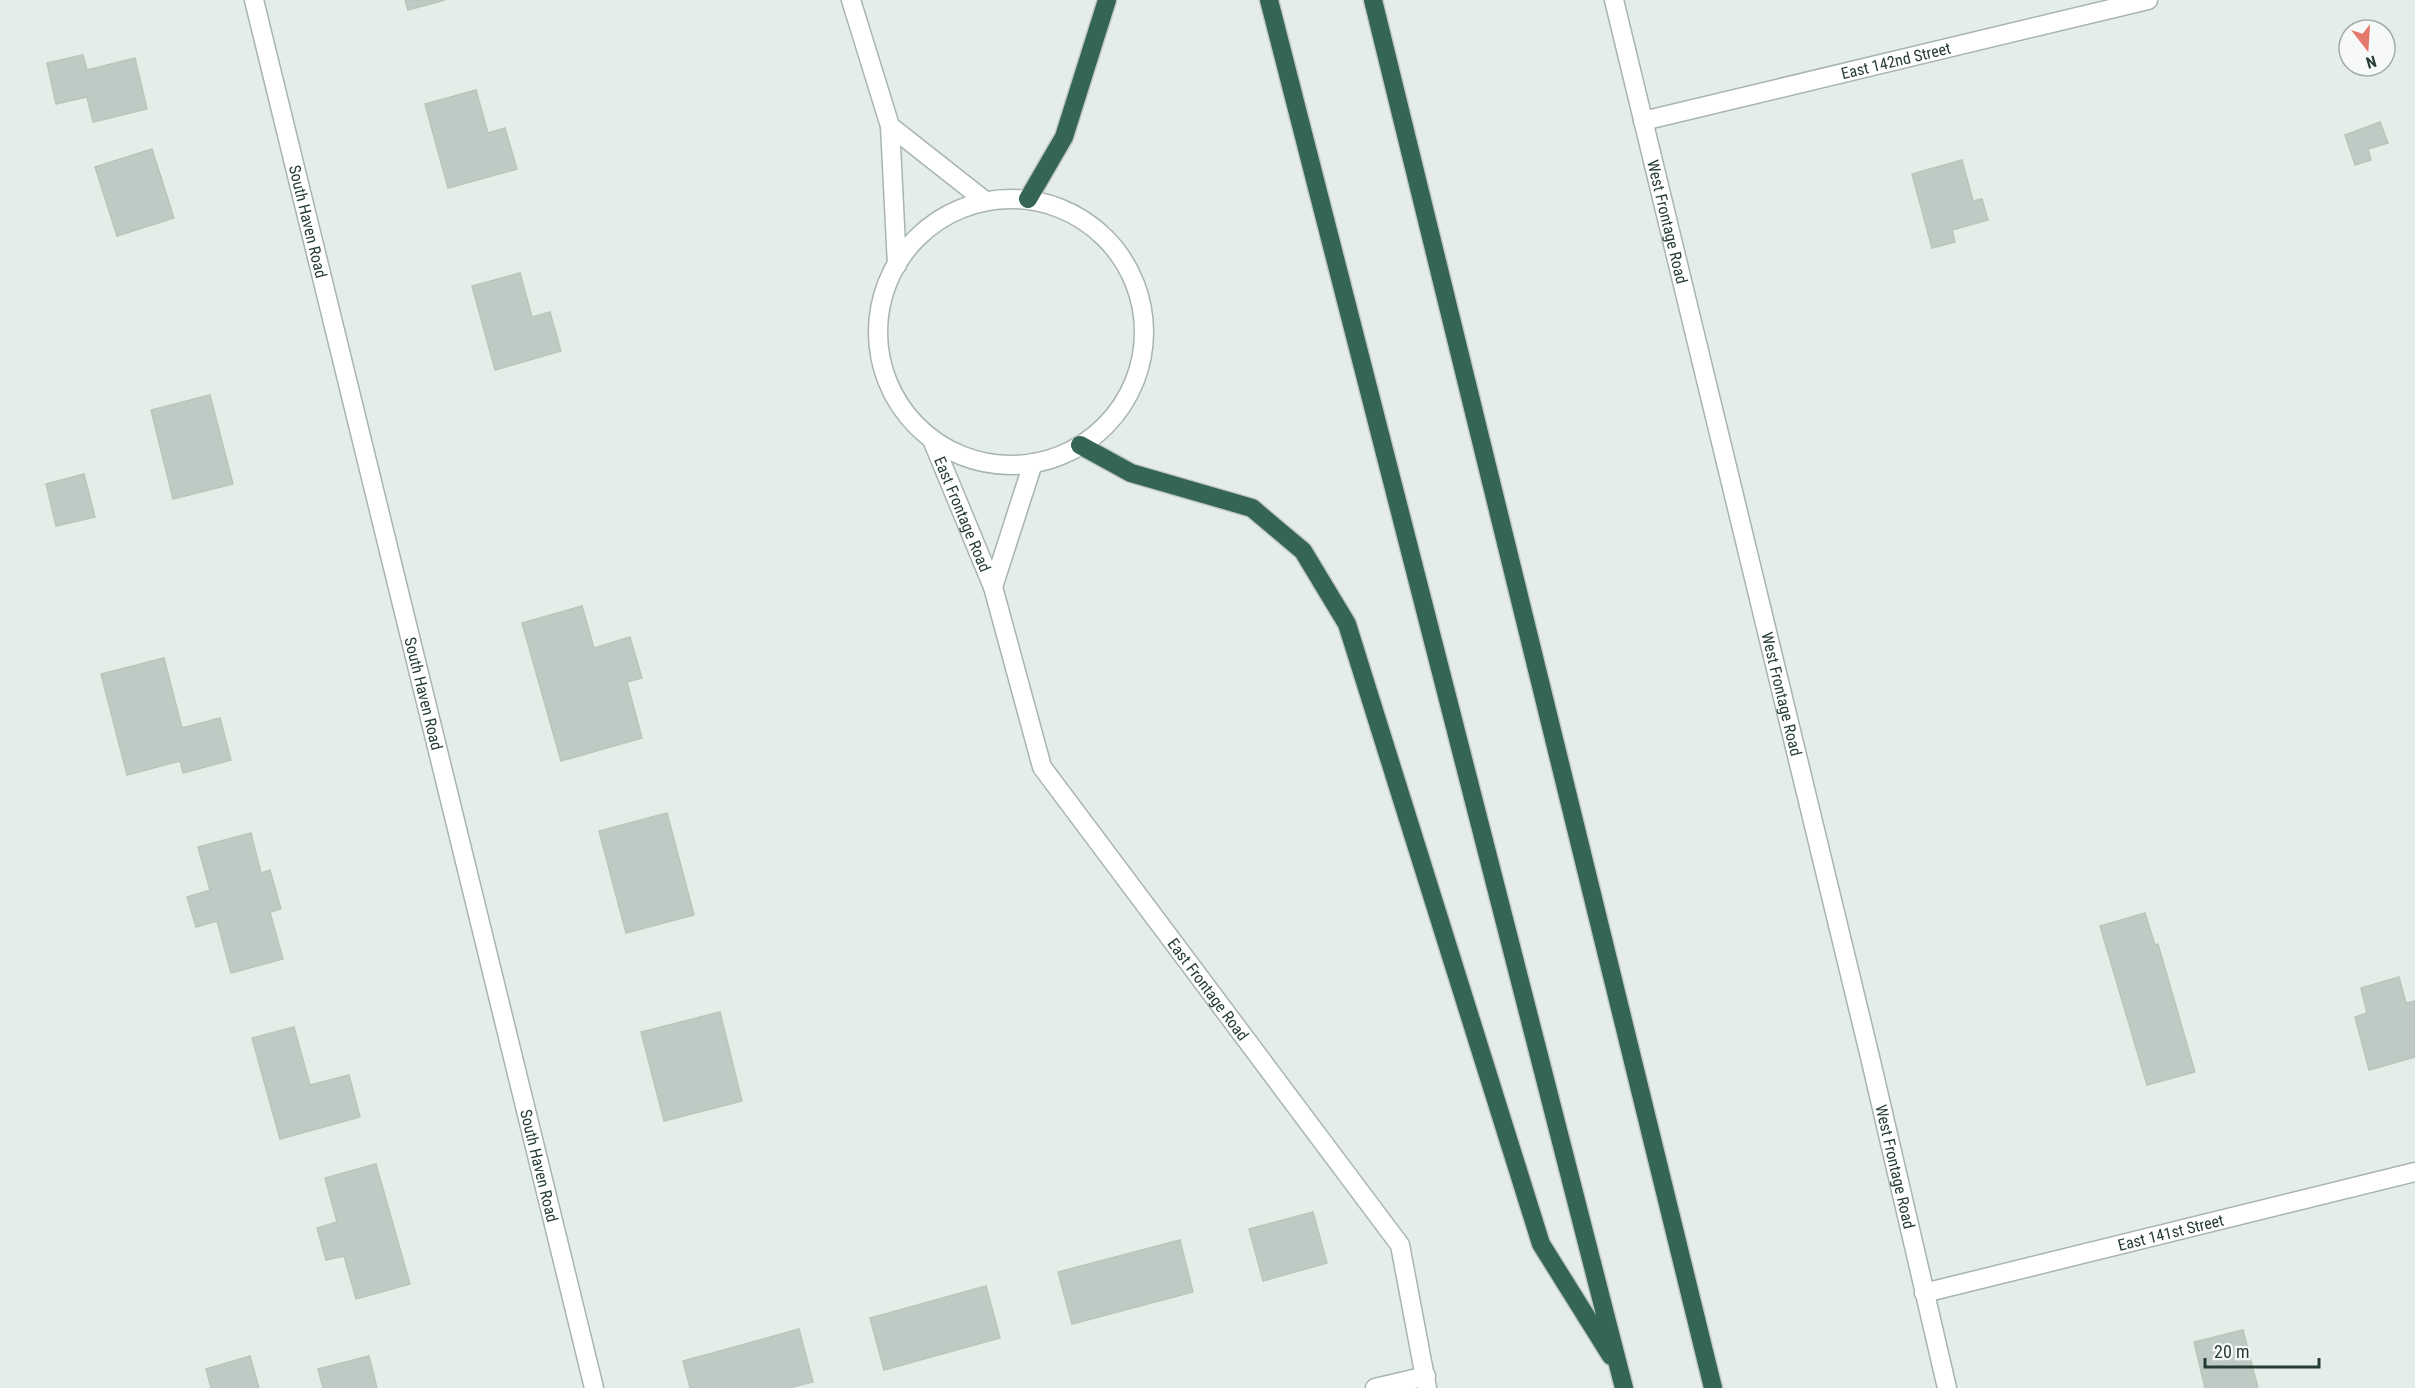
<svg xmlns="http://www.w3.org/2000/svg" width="2415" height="1388" font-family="'Roboto Condensed',sans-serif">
<rect width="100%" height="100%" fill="#e5ede8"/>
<!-- building -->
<g fill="#becac4" stroke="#b8c6be" stroke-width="1.5">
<polygon points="405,0 445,0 408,10"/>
<polygon points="83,55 87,70 135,58 147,109 93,122 87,97 56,104 47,63"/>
<polygon points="476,90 488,133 505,128 517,169 448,188 425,104"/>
<polygon points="2380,122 2388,143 2368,149 2371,160 2355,165 2345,135"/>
<polygon points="152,149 174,218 117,236 95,167"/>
<polygon points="1962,160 1973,201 1982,199 1988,220 1952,230 1955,242 1932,248 1912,174"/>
<polygon points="520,273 532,317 550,312 561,351 495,370 472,286"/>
<polygon points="210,395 233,484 173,499 151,410"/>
<polygon points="84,474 95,517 56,526 46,484"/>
<polygon points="582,606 594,648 630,637 642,678 627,682 642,738 561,761 522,623"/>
<polygon points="164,658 182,728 220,718 231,760 183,773 180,761 127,775 101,674"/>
<polygon points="667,813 694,915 626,933 599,831"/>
<polygon points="251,833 261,873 270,870 281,909 270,912 283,959 231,973 217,921 196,927 187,897 210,890 198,847"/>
<polygon points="2145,913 2155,945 2158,944 2195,1072 2147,1085 2100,926"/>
<polygon points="2399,977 2406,1003 2415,1001 2415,1057 2369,1070 2355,1017 2367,1013 2361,988"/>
<polygon points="720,1012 742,1101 664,1121 641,1032"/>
<polygon points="294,1027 310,1085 349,1075 360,1117 280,1139 252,1038"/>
<polygon points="376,1164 410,1284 356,1299 344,1256 326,1260 317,1228 337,1222 325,1178"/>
<polygon points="1313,1212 1327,1263 1263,1281 1249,1229"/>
<polygon points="1180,1240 1193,1292 1072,1324 1058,1272"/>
<polygon points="986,1286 1000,1338 884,1370 870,1318"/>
<polygon points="799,1329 813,1382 789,1388 690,1388 683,1361"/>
<polygon points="2243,1330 2258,1388 2205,1388 2194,1342"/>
<polygon points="250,1356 259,1388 211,1388 206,1369"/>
<polygon points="369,1356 377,1388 323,1388 318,1369"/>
</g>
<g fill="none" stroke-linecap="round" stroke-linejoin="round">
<defs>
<g id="minor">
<path id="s1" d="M254,0l340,1388"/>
<polyline points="851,0 890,126 897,265"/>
<path id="s2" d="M1614,0l256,1057 77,331"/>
<path id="s3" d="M1643,121l505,-121"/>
<polyline points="890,126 984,200"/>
<circle cx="1011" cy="332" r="133"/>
<path id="s4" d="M933,442l60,145 49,180 358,478 27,143"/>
<polyline points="993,587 1033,463"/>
<path id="s5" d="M1924,1293l491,-121"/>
<polyline points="1375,1388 1426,1376"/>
</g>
<g id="highway">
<polyline points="1269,0 1624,1388"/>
<polyline points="1373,0 1713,1388"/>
<polyline points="1028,199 1064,137 1107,0"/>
<polyline points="1080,445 1131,473 1252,508 1303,551 1347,624 1541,1244 1611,1356"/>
</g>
</defs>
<!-- minor casing -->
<use href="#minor" stroke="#a8b5ae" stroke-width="21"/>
<!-- highway casing -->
<use href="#highway" stroke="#c2c9c6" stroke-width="21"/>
<!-- minor -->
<use href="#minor" stroke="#fff" stroke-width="18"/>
<!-- highway -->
<use href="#highway" stroke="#356655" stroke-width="18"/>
</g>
<g text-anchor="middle" stroke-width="4.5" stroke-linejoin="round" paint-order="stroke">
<!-- street labels -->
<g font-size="16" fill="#263d33" stroke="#f6f9f7">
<text dy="6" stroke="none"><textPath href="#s3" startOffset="260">East 142nd Street</textPath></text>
<text dy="6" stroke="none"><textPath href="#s2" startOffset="228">West Frontage Road</textPath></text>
<text dy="6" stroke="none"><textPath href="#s1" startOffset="228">South Haven Road</textPath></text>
<text dy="6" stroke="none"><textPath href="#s4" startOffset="78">East Frontage Road</textPath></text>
<text dy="6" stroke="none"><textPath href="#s1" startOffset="714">South Haven Road</textPath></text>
<text dy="6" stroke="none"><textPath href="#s2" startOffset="714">West Frontage Road</textPath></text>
<text dy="6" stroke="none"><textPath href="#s4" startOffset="621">East Frontage Road</textPath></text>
<text dy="6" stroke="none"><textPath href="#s1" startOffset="1200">South Haven Road</textPath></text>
<text dy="6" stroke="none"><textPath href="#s2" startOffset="1200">West Frontage Road</textPath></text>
<text dy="6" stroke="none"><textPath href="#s5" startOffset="254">East 141st Street</textPath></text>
</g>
</g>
<!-- north arrow -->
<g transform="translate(2367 48) rotate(163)"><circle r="28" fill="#f6f9f7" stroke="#a3aea9" stroke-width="1.5"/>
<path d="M0-4.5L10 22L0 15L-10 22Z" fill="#e4786c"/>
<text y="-9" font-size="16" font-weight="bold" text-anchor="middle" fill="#263d33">N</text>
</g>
<!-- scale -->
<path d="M2205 1358v9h114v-9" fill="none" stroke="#263d33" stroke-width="3"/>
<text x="2214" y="1358" font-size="18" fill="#263d33" stroke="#f6f9f7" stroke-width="4.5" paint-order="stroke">20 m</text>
</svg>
